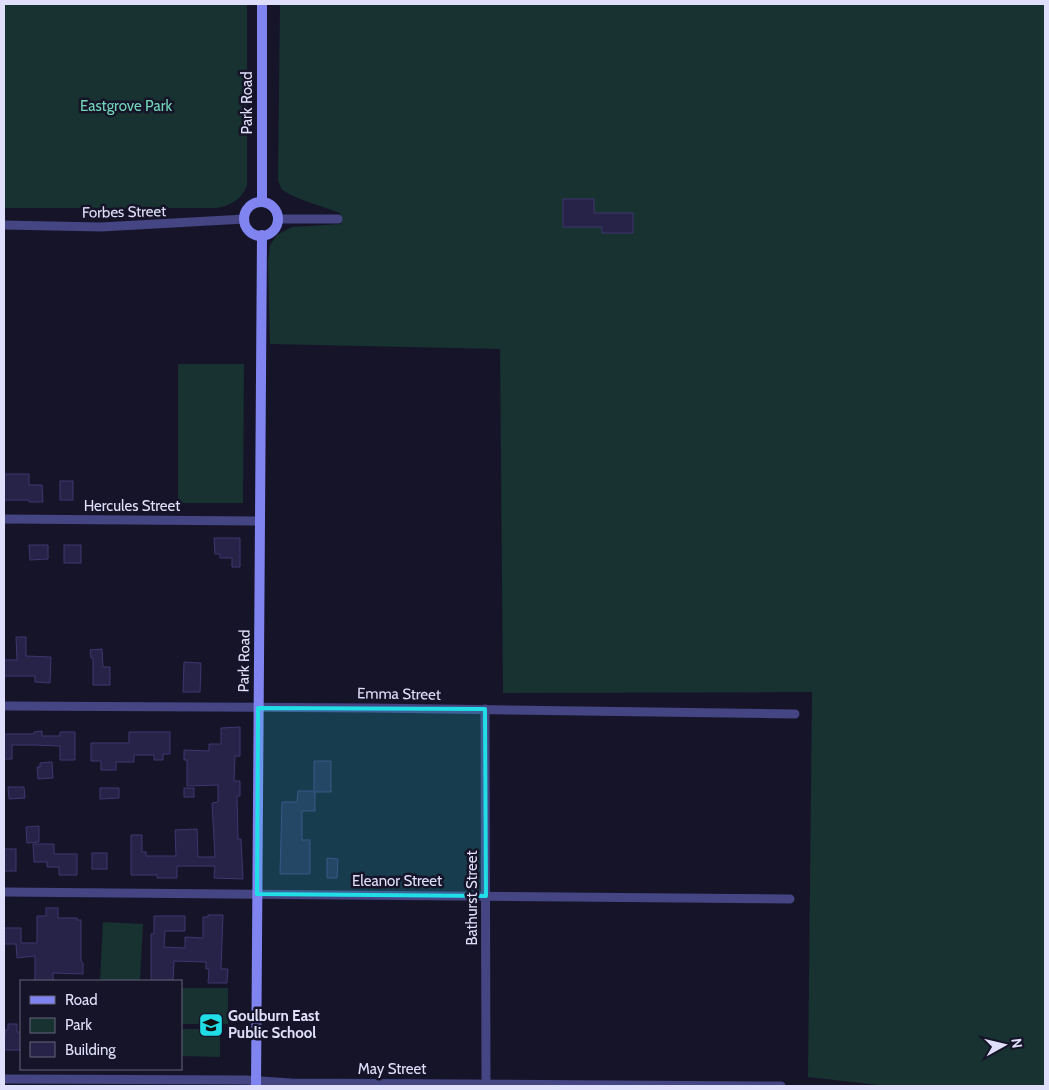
<svg xmlns="http://www.w3.org/2000/svg" width="1049" height="1090" font-family="Cabin,sans-serif">
<rect width="100%" height="100%" fill="#161429"/>
<!-- green -->
<g fill="#173230">
<path d="M4,4h243v181c-5,14 -16,21 -31,23h-212z"/>
<path d="M280,4h765v1082h-157l-80,-9 4,-385 -309,1 -3,-344 -230,-5 -2,-83 2,-16 7,-10 15,-8 49,-3 -1,-11c-12,-5 -53,-16 -59,-25 -1,-2 -2,-6 -3,-8z"/>
<polygon points="178,364 244,364 243,503 178,503"/>
<polygon points="103,922 143,924 140,981 100,981"/>
<polygon points="183,988 228,988 228,1024 181,1024 181,992"/>
<polygon points="181,1029 220,1029 220,1057 181,1056"/>
</g>
<!-- building -->
<g fill="#272247" stroke="#3f3671">
<polygon points="563,199 594,199 594,213 633,213 633,233 602,233 602,227 563,227"/>
<polygon points="4,474 29,474 29,485 42,485 43,502 29,502 29,500 4,500"/>
<rect x="60" y="481" width="13" height="19"/>
<polygon points="214,538 240,538 240,567 232,567 232,558 220,558 220,554 215,554"/>
<polygon points="29,545 48,545 48,559 30,560"/>
<rect x="64" y="545" width="17" height="18"/>
<polygon points="16,637 26,637 26,656 51,657 50,683 35,682 35,676 4,676 4,660 17,660"/>
<polygon points="102,649 103,667 110,667 110,685 93,685 93,658 91,658 90,650"/>
<polygon points="184,662 201,663 200,692 183,692"/>
<polygon points="240,727 240,756 235,756 234,781 240,781 240,796 237,796 238,839 241,839 243,879 214,878 215,866 177,866 177,878 157,878 157,875 131,875 131,835 142,835 142,852 146,852 146,856 176,856 175,830 197,829 198,857 215,857 212,803 218,802 218,785 187,786 187,760 184,760 184,750 209,751 209,744 221,744 221,728"/>
<polygon points="42,731 42,736 60,736 60,732 75,732 75,760 60,760 60,746 34,745 12,745 12,759 4,759 4,734 34,734 34,732"/>
<polygon points="129,732 170,732 170,754 163,754 163,760 154,760 154,755 134,755 134,762 116,762 116,770 101,770 101,761 91,761 91,743 129,743"/>
<polygon points="314,761 331,761 331,792 315,792 315,811 302,811 302,840 310,840 310,874 280,874 282,802 297,802 298,791 314,791"/>
<polygon points="52,762 53,778 38,779 37,767 40,767 40,763"/>
<polygon points="8,787 24,787 25,798 9,799"/>
<polygon points="100,788 119,788 119,798 100,799"/>
<rect x="184" y="788" width="10" height="9"/>
<polygon points="39,826 39,842 27,843 26,827"/>
<polygon points="33,844 54,844 54,854 77,854 77,875 59,875 59,867 47,867 47,862 34,862"/>
<rect x="4" y="849" width="12" height="22"/>
<rect x="92" y="853" width="15" height="16"/>
<polygon points="327,858 338,859 337,878 327,878"/>
<polygon points="46,908 58,908 58,918 77,918 77,920 81,920 81,961 83,963 83,974 53,973 53,981 35,981 35,956 17,958 16,944 4,944 4,928 21,928 21,943 37,943 37,916 46,916"/>
<polygon points="208,915 223,915 221,969 228,969 227,983 208,983 209,969 206,969 206,962 174,961 173,981 151,981 151,934 154,934 154,916 185,916 185,931 165,931 164,947 185,948 185,937 203,938 203,917 208,917"/>
<polygon points="8,1024 17,1024 17,1032 21,1032 21,1050 4,1050 4,1037 5,1037 5,1030 8,1030"/>
</g>
<g fill="none" stroke-linecap="round" stroke-linejoin="round">
<!-- street -->
<g stroke="#444582" stroke-width="9">
<polyline points="278,219 338,219"/>
<polyline points="4,225 101,227 245,219"/>
<polyline points="4,519 260,521"/>
<polyline points="4,706 372,708 795,714"/>
<polyline points="485,709 486,1086"/>
<polyline points="4,892 790,899"/>
<polyline points="4,1079 246,1080 291,1083 781,1086"/>
</g>
<!-- secondary -->
<g stroke="#8084f1" stroke-width="10">
<polyline points="262,202 262,4"/>
<circle cx="261" cy="219" r="17"/>
<polyline points="256,1086 262,235"/>
</g>
</g>
<!-- marked area -->
<path fill="#20dde6" fill-opacity="0.2" stroke="#20dde6" stroke-width="4" stroke-linejoin="round" d="M258,708l227,1 1,187 -229,-2z"/>
<!-- icons -->
<defs>
<symbol id="school-square" viewBox="-11 -11 22 22"><rect x="-9" y="-9" width="18" height="18" rx="4" fill="#20dde6" stroke="#161429"/><path d="M0-5L7-2L0 1L-7-2ZM-4 1L0 2.5L4 1V4Q0 6-4 4Z" fill="#111"/></symbol>
</defs>
<g fill-rule="evenodd">
<use href="#school-square" x="197" y="1011" width="28" height="28"/>
</g>
<g text-anchor="middle" stroke-width="5" stroke-linejoin="round" paint-order="stroke">
<!-- street labels -->
<g font-size="15" fill="#e0dffb" stroke="#161429">
<text transform="translate(247 103) rotate(-90)" y="5">Park Road</text>
<text transform="translate(124 212) rotate(-1)" y="5">Forbes Street</text>
<text x="132" y="511">Hercules Street</text>
<text transform="translate(244 661) rotate(-89)" y="5">Park Road</text>
<text transform="translate(399 694) rotate(1)" y="5">Emma Street</text>
<text x="397" y="886">Eleanor Street</text>
<text transform="translate(472 898) rotate(-90)" y="5">Bathurst Street</text>
<text x="392" y="1074">May Street</text>
</g>
<!-- park labels -->
<g font-size="15" fill="#71d5b7" stroke="#161429">
<text x="126" y="111">Eastgrove Park</text>
</g>
<!-- poi labels -->
<g font-size="15" font-weight="bold" fill="#e0dffb" stroke="#161429" text-anchor="start">
<text x="228" y="1021">Goulburn East<tspan x="228" dy="17">Public School</tspan></text>
</g>
</g>
<!-- border -->
<rect width="1049" height="1090" fill="none" stroke="#e0dffb" stroke-width="10"/>
<!-- legend -->
<rect x="20" y="980" width="162" height="90" fill="#161429" stroke="#67657d"/>
<rect x="30" y="996" width="25" height="8" fill="#8084f1" stroke="#67657d"/>
<text x="65" y="1005" font-size="15" fill="#e0dffb">Road</text>
<rect x="30" y="1018" width="25" height="15" fill="#173230" stroke="#67657d"/>
<text x="65" y="1030" font-size="15" fill="#e0dffb">Park</text>
<rect x="30" y="1042" width="25" height="15" fill="#272247" stroke="#67657d"/>
<text x="65" y="1055" font-size="15" fill="#e0dffb">Building</text>
<!-- north arrow -->
<g transform="translate(1004 1045) rotate(82)" stroke="#161429" stroke-width="4" paint-order="stroke">
<path d="M0-4L9 19L0 12L-9 19Z" fill="#e0dffb"/>
<text y="-8" font-size="14" font-weight="bold" text-anchor="middle" fill="#e0dffb">N</text>
</g>
</svg>
